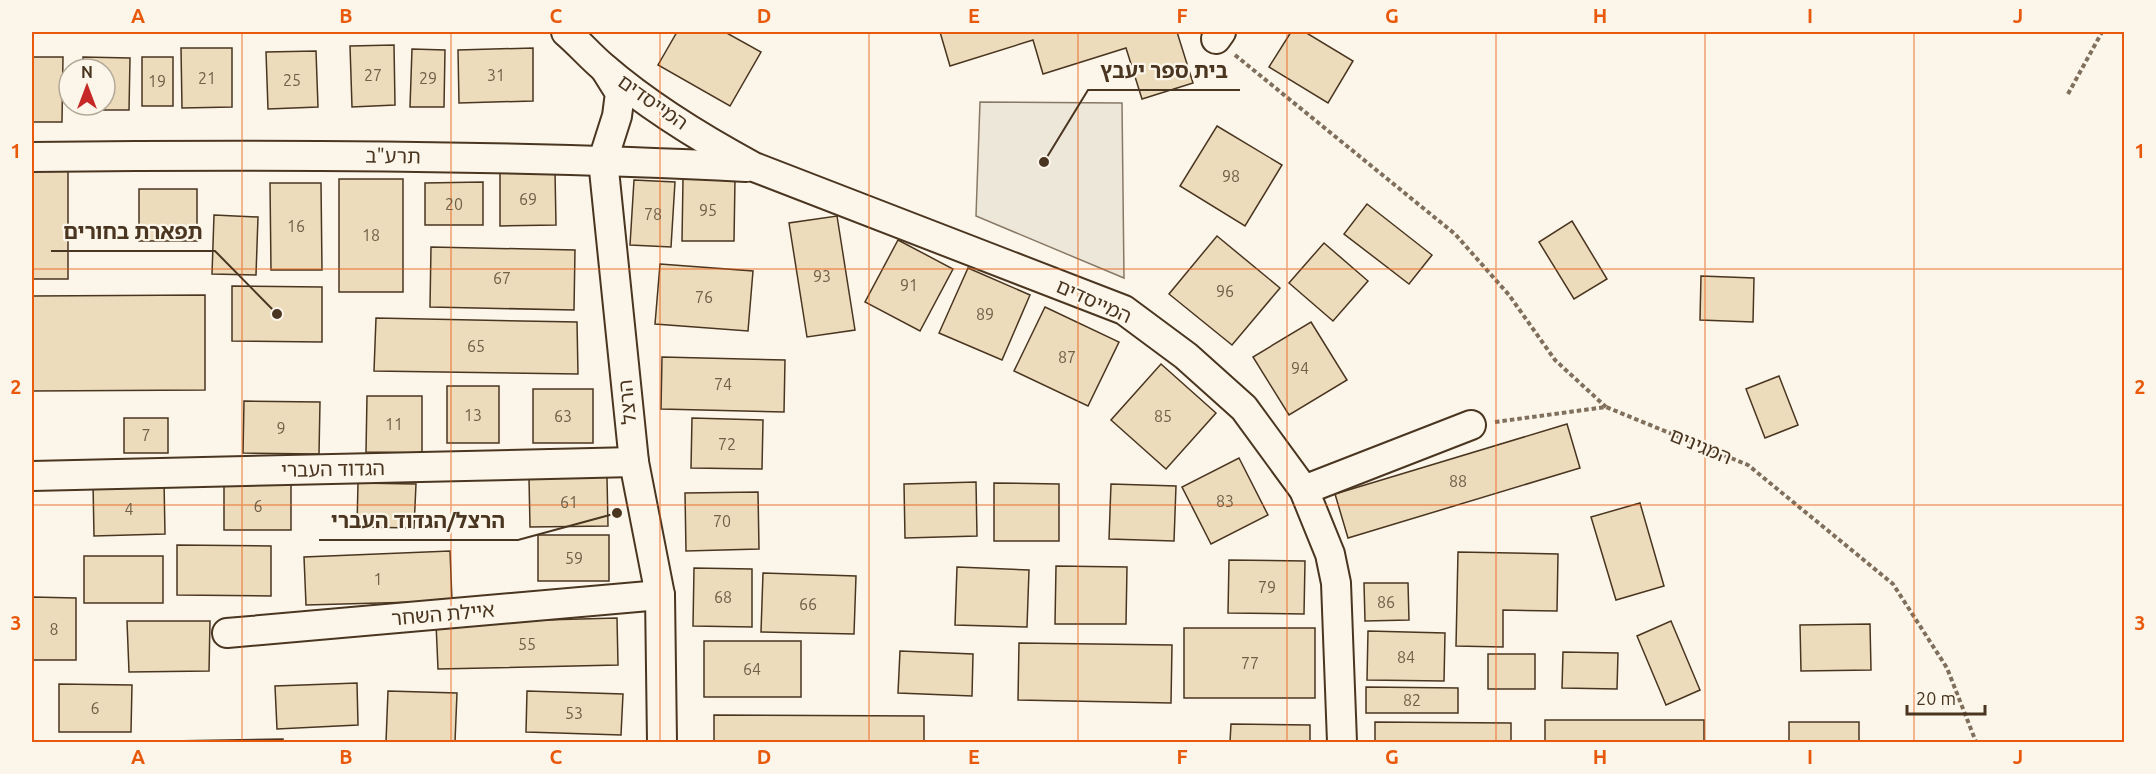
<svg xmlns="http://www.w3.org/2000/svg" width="2156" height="774" font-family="Ubuntu,'Noto Sans Hebrew',sans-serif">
<rect width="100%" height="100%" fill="#fbf6e9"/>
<!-- parking -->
<polygon fill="#ede7d9" stroke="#887966" stroke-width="1.5" points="980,102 1122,103 1124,278 976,216"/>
<!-- building -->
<g fill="#ecdcbc" stroke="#4a3520" stroke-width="1.5">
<polygon points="677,32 725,32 761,52 730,106 658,65"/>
<polygon points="940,32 1177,32 1193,83 1142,99 1126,48 1043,74 1033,40 950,66"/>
<polygon points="1291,32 1305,32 1353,61 1328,103 1269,67"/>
<polygon points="394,45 395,105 352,107 350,46"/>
<polygon points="181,48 232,48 232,107 182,108"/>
<polygon points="533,48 533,101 459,103 458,50"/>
<polygon points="412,49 445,50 444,107 410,107"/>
<polygon points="316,51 318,107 268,109 266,52"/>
<polygon points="32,57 63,57 62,122 32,122"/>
<polygon points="83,57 130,58 129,110 83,110 83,105 105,105 105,69 83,69"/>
<rect x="142" y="57" width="31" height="49"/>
<polygon points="1217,126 1282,165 1245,226 1180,186"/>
<rect x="32" y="164" width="36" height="115"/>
<polygon points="555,172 556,225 500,226 500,173"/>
<rect x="339" y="179" width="64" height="113"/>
<polygon points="683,179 735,179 734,241 682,241"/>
<polygon points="634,180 675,182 671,247 630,245"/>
<polygon points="483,182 483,225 425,225 425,183"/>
<polygon points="270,183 321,183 322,270 271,270"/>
<rect x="139" y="189" width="58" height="52"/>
<polygon points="1367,204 1432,255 1409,284 1344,234"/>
<polygon points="214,215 258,217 256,275 212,274"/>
<polygon points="837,216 855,330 807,337 789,223"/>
<polygon points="1572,221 1607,279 1574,299 1539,242"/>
<polygon points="1217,236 1280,288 1232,345 1169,294"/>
<polygon points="898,240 953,269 920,331 865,302"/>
<polygon points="1324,243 1368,281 1333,321 1289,283"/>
<polygon points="431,247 575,250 574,310 430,307"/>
<polygon points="660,264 753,271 748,331 655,324"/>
<polygon points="968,268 1030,295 1002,360 939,333"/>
<polygon points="1701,276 1754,278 1753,322 1700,320"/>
<polygon points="232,286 322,287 322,342 232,341"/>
<polygon points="205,295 205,390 32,391 32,296"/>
<polygon points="1045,307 1119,342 1088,406 1014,371"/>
<polygon points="376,318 577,322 578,374 374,371"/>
<polygon points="1311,322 1347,380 1289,415 1253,357"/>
<polygon points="662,357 785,360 784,412 661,409"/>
<polygon points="1161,364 1216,413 1166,469 1111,420"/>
<polygon points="1779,376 1798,425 1765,438 1746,389"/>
<rect x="447" y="386" width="52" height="57"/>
<rect x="533" y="389" width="60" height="54"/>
<polygon points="367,396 422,396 422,453 366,452"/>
<polygon points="244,401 320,402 319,454 243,453"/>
<rect x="124" y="418" width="44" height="35"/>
<polygon points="692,418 763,420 762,469 691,468"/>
<polygon points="1567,424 1580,468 1348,538 1335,494"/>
<polygon points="1239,458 1268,515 1211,544 1182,487"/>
<polygon points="607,477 608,526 530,527 529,478"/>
<polygon points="164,481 165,534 94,536 93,483"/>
<rect x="224" y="482" width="67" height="48"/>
<polygon points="976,482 977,536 905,538 904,484"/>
<polygon points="358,483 416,484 414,528 357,527"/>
<polygon points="994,483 1059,484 1059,541 994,541"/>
<polygon points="1111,484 1176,486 1174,541 1109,539"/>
<polygon points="758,492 759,549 686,551 685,493"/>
<polygon points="1640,503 1664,586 1616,600 1591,517"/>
<rect x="538" y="535" width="71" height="46"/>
<polygon points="177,545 271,546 271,596 177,595"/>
<polygon points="450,551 452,601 306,605 304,557"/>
<polygon points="1458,552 1558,554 1557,611 1503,610 1503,647 1456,646"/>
<rect x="84" y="556" width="79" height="47"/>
<polygon points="1229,560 1305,561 1304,614 1228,613"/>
<polygon points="1056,566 1127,567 1126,624 1055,624"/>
<polygon points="957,567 1029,570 1027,627 955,625"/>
<polygon points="694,568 752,569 752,627 693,626"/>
<polygon points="763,573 856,576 854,634 761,632"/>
<polygon points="1364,583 1408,583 1409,620 1365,621"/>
<polygon points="32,597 76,598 76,660 32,660"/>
<polygon points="617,618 618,665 438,669 436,623"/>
<polygon points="127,621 210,621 209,671 129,672"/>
<polygon points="1671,621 1700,690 1666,705 1637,636"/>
<polygon points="1870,624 1871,670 1801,671 1800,625"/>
<rect x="1184" y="628" width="131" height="70"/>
<polygon points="1368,631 1445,633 1444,681 1367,680"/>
<rect x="704" y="641" width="97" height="56"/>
<polygon points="1019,643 1172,645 1171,703 1018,700"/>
<polygon points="900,651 973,654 972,696 898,693"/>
<polygon points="1563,652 1618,653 1617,689 1562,688"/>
<rect x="1488" y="654" width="47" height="35"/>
<polygon points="357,683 358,725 277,729 275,686"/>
<polygon points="59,684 132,685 131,732 59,732"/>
<polygon points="1366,687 1458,688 1458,713 1366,713"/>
<polygon points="388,691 457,693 455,742 386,742"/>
<polygon points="527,691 623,694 621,735 526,732"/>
<polygon points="714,715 924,716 924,742 714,742"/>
<rect x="1545" y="720" width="159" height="22"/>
<polygon points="1375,722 1511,723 1511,742 1375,742"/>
<rect x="1789" y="722" width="70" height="20"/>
<polygon points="1231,724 1310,725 1310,742 1230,742"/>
<polygon points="283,739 283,742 109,742"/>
</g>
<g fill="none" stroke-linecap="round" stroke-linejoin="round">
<defs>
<g id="minor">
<path d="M566,32c13,11 24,24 37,35 45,39 99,72 151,100l370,143 62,46 58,52 60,82 26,64 6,29 6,159"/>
<polyline points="1216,39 1221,32"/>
<polyline points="605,69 620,93 617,116 603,160 634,462 660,595 662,742"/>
<path d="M32,157c238,-3 476,-2 714,10"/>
<polyline points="32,476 634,462"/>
<polyline points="1304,490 1471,425"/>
<polyline points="227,633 660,595"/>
</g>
</defs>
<!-- minor casing -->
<use href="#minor" stroke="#4a3520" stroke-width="32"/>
<!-- path -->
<g stroke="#7f6f5c" stroke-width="4" stroke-dasharray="4.5 3" stroke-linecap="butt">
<polyline points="1235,55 1455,234 1509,295 1555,360 1606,407"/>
<polyline points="2068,94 2102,32"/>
<polyline points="1495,422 1606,407 1748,465 1893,584 1947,668 1976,742"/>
</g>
<!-- minor -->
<use href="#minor" stroke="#fbf6e9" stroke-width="28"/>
</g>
<!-- grid -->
<path fill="none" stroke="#e8590c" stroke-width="1.5" stroke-opacity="0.55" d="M242,32v710M451,32v710M660,32v710M869,32v710M1078,32v710M1287,32v710M1496,32v710M1705,32v710M1914,32v710M32,269h2092M32,505h2092"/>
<g text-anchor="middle" stroke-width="4.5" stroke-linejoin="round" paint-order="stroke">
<!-- number labels -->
<g font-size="16" fill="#725f47">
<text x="373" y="81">27</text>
<text x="496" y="81">31</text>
<text x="207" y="84">21</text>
<text x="428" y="84">29</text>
<text x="292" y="86">25</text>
<text x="157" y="87">19</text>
<text x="1231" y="182">98</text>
<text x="528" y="205">69</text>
<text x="454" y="210">20</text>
<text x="708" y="216">95</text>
<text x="653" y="220">78</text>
<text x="296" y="232">16</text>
<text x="371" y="241">18</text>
<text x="822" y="282">93</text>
<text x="502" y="284">67</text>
<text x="909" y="291">91</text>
<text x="1225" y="297">96</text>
<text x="704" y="303">76</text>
<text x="985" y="320">89</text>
<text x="476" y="352">65</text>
<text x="1067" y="363">87</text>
<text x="1300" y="374">94</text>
<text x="723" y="390">74</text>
<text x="473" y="421">13</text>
<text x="563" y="422">63</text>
<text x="1163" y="422">85</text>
<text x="394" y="430">11</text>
<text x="281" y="434">9</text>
<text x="146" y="441">7</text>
<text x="727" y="450">72</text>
<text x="1458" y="487">88</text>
<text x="1225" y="507">83</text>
<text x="569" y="508">61</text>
<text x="258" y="512">6</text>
<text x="129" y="515">4</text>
<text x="722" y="527">70</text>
<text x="574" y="564">59</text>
<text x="378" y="585">1</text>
<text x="1267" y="593">79</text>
<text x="723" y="603">68</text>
<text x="1386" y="608">86</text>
<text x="808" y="610">66</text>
<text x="54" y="635">8</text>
<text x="527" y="650">55</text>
<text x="1406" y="663">84</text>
<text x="1250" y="669">77</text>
<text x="752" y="675">64</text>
<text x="1412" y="706">82</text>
<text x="95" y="714">6</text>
<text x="574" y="719">53</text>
</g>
<!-- street labels -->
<g font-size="20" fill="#4a3520" stroke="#fbf6e9">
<text transform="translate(653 102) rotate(35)" y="7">המייסדים</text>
<text transform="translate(393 156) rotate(1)" y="7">תרע"ב</text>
<text transform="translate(1094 301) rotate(24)" y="7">המייסדים</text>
<text transform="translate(627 402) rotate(-96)" y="7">הרצל</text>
<text transform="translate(1701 446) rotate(22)" y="7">המגינים</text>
<text transform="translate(333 469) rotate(-1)" y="7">הגדוד העברי</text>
<text transform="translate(443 614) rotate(-5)" y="7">איילת השחר</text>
</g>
</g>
<!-- callouts -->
<path fill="none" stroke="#4a3520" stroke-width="2" d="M1044 162L1088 90H1240M277 314L215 251H51M617 513L518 540H319"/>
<g fill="#4a3520" stroke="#fbf6e9" stroke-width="2">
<circle cx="1044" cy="162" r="6"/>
<circle cx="277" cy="314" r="6"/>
<circle cx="617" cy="513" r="6"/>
</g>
<g font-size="21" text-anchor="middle" font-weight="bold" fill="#4a3520" stroke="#fbf6e9" stroke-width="4.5" stroke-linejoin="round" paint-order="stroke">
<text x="1164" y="78">בית ספר יעבץ</text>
<text x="133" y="239">תפארת בחורים</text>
<text x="418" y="528">הרצל/הגדוד העברי</text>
</g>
<!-- border -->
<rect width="2156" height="774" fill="none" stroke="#fbf6e9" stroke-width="66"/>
<!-- north arrow -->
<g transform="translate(87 87)"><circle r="28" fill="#fbf6e9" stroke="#b4a999" stroke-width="1.5"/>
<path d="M0-4.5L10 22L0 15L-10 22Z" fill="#c62828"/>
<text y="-9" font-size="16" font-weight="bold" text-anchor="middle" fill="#4a3520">N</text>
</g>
<!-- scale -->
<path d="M1907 705v9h78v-9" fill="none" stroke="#4a3520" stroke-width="3"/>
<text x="1916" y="705" font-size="18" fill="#4a3520" stroke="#fbf6e9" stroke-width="4.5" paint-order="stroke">20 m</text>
<rect x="33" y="33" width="2090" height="708" fill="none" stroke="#e8590c" stroke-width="2"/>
<g font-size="20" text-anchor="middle" font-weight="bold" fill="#e8590c">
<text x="138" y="23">A</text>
<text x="346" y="23">B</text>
<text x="556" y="23">C</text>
<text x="764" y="23">D</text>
<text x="974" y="23">E</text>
<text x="1182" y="23">F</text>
<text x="1392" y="23">G</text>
<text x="1600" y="23">H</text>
<text x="1810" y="23">I</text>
<text x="2018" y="23">J</text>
<text x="16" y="158">1</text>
<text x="2140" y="158">1</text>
<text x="16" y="394">2</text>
<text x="2140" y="394">2</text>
<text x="16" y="630">3</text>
<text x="2140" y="630">3</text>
<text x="138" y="764">A</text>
<text x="346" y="764">B</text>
<text x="556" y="764">C</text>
<text x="764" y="764">D</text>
<text x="974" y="764">E</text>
<text x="1182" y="764">F</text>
<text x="1392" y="764">G</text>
<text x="1600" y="764">H</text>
<text x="1810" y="764">I</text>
<text x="2018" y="764">J</text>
</g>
</svg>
